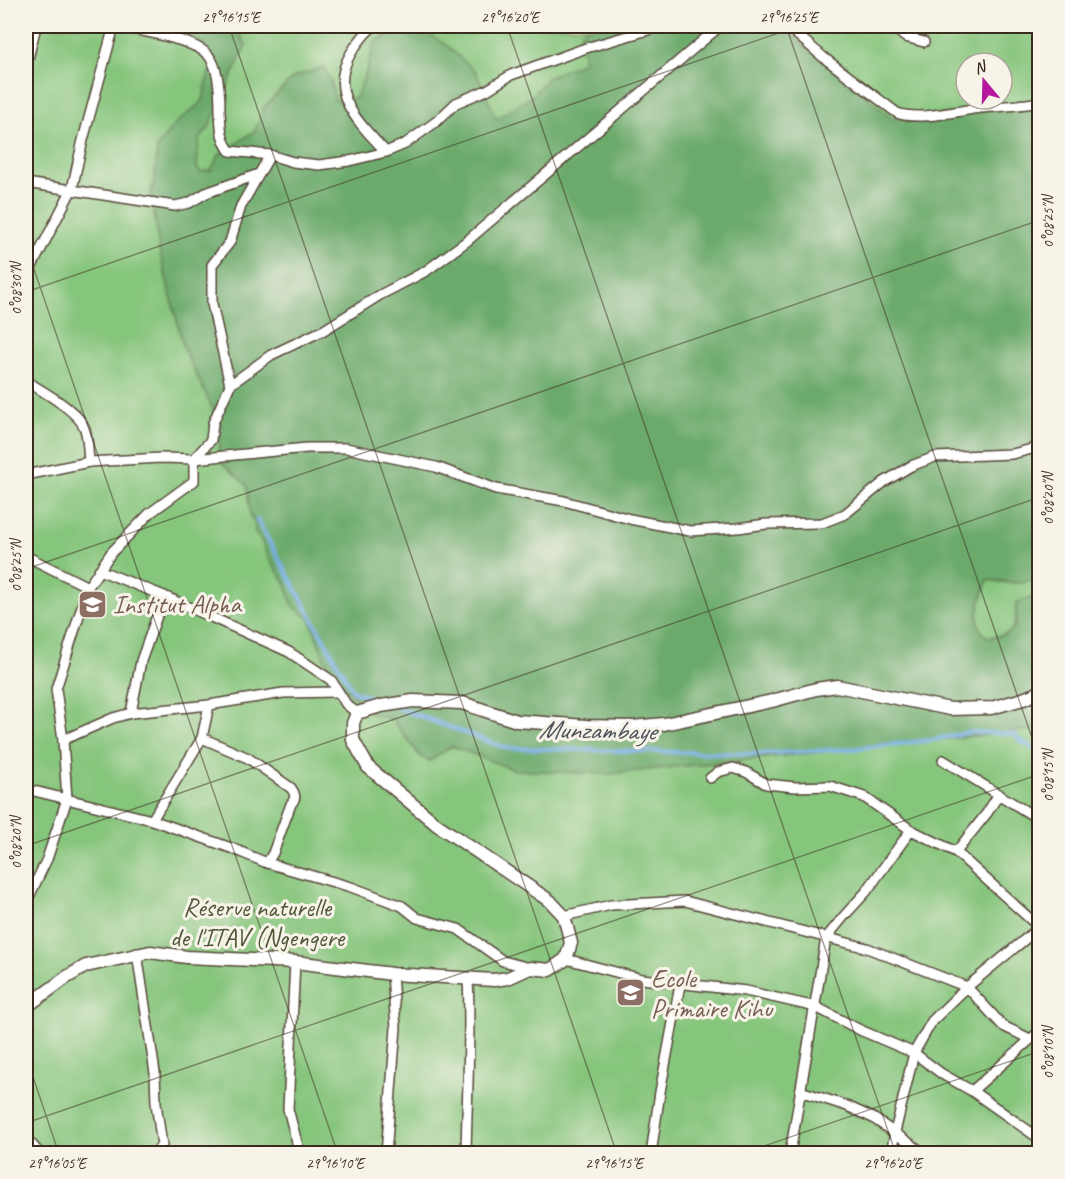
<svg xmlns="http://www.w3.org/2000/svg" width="1065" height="1179" font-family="Caveat,sans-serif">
<rect width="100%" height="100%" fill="#f7f3e8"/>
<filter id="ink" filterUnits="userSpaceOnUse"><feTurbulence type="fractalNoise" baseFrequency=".0167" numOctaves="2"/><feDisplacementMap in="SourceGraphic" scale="12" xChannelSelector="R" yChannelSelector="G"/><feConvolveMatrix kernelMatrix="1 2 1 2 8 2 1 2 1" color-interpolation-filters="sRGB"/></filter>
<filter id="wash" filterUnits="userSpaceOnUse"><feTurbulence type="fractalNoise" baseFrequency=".008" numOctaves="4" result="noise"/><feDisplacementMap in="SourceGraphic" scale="24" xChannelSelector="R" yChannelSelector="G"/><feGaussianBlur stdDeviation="1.35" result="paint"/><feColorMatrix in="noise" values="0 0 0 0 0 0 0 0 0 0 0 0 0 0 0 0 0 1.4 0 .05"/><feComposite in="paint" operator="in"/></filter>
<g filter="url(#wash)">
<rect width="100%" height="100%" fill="#f5e8d3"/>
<!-- green -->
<g fill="#85c57c" stroke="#60784d" stroke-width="1.5" fill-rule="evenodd">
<polygon points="26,26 173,26 179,31 202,43 212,59 203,101 174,125 157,148 155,178 151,193 160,253 184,349 221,426 219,450 221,462 247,485 250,515 255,523 255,533 262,542 269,559 285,582 293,605 310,619 329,671 370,713 392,719 420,756 430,761 452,746 515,770 607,774 1039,729 1039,1153 26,1153"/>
<polygon points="234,26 400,26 374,43 368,67 356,98 335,100 331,82 294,77 264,107 255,131 219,155 211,170 200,172 197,167 199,140 208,129 246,45"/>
<polygon points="408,26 590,26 581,32 584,62 549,77 530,98 496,119 476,72 418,27"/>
<path d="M781,26h258v78l-145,16zM966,63h36v36h-36z"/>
<path d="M1039,576v20l-19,5 -4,5c0,24 -4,30 -29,31 -19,-17 -3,-37 0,-56 6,-1 12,1 19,2 13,1 22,-2 33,-7z"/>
</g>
<!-- forest -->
<path fill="#6caa6c" stroke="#546a45" stroke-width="1.5" d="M173,26h61l12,19 -38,84 -9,11 -2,27 3,5 11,-2 8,-15 36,-24 9,-24 30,-30 30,-10 7,15 4,18 21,-2 12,-31 6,-24 26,-17h8l9,1 28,17 31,28 20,47 34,-21 18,-21 36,-15 -3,-30 9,-6h191l113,94 145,-16v472l-16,7 -35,-3c-6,15 -17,38 -5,54 7,8 29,0 32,-9 2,-5 1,-14 1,-19l4,-5 19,-5v133l-432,45 -92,-4 -63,-24 -23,15 -9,-5 -28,-37 -22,-6 -41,-42 -19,-52 -17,-13 -8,-24 -16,-23 -7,-17 -7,-9v-10l-5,-8 -3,-30 -26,-23 -2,-12 2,-24 -37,-77 -24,-96 -9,-60 4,-15 2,-30 17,-23 29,-24 9,-42 -10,-16 -23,-12z"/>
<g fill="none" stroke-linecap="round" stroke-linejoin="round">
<!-- stream -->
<g stroke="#78afe7" stroke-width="4">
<polyline points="257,520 353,691 380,701"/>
<polyline points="398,708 506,748 757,754 850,749 932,740 971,732 1014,734 1019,740 1040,752"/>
</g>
</g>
</g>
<g filter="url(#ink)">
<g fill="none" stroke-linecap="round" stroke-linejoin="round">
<defs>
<g id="minor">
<path d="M117,26c23,5 78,13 92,30 10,12 11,40 11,55 1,14 0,28 10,40l40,4 23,7 26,3 30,-4 37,-9 19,-8 32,-23 19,-18 31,-13 24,-15 75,-27 76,-22"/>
<path d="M374,26c-8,5 -13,13 -19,21 -31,43 1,73 31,105"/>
<path d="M787,26l36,31 74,56c22,8 59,-2 83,-5 20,-2 39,-2 60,-6"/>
<polyline points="892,26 905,37 924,42"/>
<polyline points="26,67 36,26"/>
<polyline points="26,183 175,206 189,203 206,193 259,174"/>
<polyline points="26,278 72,189 83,140 114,26"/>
<path d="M26,381c16,10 53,30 59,48 3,10 3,22 4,33"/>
<polyline points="230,385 212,304 212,265 230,242 241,206 270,155"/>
<polyline points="26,475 89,462 161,458 194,459 307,448 346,448 436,467 496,489 564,501 630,519 690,531 738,528 766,524 822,523 845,514 884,482 911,466 935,457 1012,454 1032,449 1040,443"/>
<polyline points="26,556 88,587"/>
<polyline points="99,570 164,596 289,652 331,680 346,704 357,713"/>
<polyline points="131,713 141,661 164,596"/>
<path d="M202,738l46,20 43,30c5,7 5,10 0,16l-18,49 -6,10"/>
<polyline points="63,740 113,718 131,713 209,705 283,693 337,692"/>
<polyline points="943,760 1040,820"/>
<polyline points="710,778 718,772 733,768 746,772 766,784 795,787 830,786 864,797 911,830 956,852 1040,928"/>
<polyline points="26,789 152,820 231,848 267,863 351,887 402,906 417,918 458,929 503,961 530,968"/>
<polyline points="152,820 202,738 209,705"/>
<polyline points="956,852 987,813 999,794"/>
<polyline points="26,903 47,859 67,799 63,740 56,689 88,587 111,553 150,513 194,481 194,459 211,440 213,423 230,385 271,355 324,330 380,295 426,271 467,241 720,26"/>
<polyline points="564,916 611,905 685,901 867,948 967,987 1003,1026 1030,1039"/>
<polyline points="137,953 155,1073 156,1103 162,1145 155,1154"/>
<polyline points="566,959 642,979 746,991 816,1007 860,1030 914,1053 942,1074 972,1091 1040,1139"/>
<polyline points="295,962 288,1109 300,1154"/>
<polyline points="800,1091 847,1106 873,1118 925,1154"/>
<polyline points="972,1091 1040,1031"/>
<polyline points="26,1138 40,1154"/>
<polyline points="386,1154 396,1028 392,974"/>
<path d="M466,1154c1,-59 5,-117 2,-175"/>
<polyline points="651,1154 660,1092 680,985"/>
<polyline points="790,1154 826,938 845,915 866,892 911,830"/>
<polyline points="891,1154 895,1132 914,1053 932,1021 967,987 1040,927"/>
<polyline points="1036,1154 1040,1144"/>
</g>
<polyline id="tertiary" points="26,1007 67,977 86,966 150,952 187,957 295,962 392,974 494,980 508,978 530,968 550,970 566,959 571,943 564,916 550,901 436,824 368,767 353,740 353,723 357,713 381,706 413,701 462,703 517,721 586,726 632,727 664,724 772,701 816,689 837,686 950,709 991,708 1023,699 1040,692"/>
</defs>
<!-- minor casing -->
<use href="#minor" stroke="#574639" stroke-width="12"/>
<!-- tertiary casing -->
<use href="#tertiary" stroke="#574639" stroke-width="15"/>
<!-- minor -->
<use href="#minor" stroke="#fff" stroke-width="9"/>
<!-- tertiary -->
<use href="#tertiary" stroke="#fff" stroke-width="12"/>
</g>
</g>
<!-- ticks -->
<path fill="none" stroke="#3b2a1e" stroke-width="1.5" stroke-opacity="0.45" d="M229,26l388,1128M507,26l389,1128M786,26l254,735M26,246l312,908M26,292l773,-266M26,569l1014,-349M26,846l1014,-349M26,1056l33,98M26,1123l1014,-349M741,1154l299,-103"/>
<!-- icons -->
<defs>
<symbol id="school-square" viewBox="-11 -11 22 22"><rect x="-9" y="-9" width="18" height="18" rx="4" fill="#8d6e63" stroke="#f7f3e8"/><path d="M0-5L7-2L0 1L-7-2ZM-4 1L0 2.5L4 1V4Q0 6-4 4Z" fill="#fff"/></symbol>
</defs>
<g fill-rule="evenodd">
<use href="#school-square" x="76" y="588" width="33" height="33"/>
<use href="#school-square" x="614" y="976" width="33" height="33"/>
</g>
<g text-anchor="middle" stroke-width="6" stroke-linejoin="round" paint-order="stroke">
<!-- education labels -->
<g font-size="26" fill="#785e54" stroke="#f7f3e8" text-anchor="start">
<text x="113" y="613">Institut Alpha</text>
<text x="651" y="987">Ecole<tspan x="651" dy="30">Primaire Kihu</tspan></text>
</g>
<!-- park labels -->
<g font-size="26" fill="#51583a" stroke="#f7f3e8">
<text x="257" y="916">Réserve naturelle<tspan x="257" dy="30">de l'ITAV (Ngengere</tspan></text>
</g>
<!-- water labels -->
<g font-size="27" font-style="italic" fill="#4d525a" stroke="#f7f3e8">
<text transform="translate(597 730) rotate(1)" y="9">Munzambaye</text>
</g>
</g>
<!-- margin -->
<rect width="1065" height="1179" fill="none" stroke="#f7f3e8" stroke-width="66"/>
<!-- north arrow -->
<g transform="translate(984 81) rotate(341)"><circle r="28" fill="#f7f3e8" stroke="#aca397" stroke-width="1.5"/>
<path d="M0-4.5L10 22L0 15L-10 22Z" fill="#b5179e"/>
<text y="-9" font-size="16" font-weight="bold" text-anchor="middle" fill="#3b2a1e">N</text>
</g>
<rect x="33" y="33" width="999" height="1113" fill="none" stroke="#3b2a1e" stroke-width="2"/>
<g font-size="15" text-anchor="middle" fill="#3b2a1e">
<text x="231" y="22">29°16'15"E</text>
<text x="510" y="22">29°16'20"E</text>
<text x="789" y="22">29°16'25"E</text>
<text transform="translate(1048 222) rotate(-90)" y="5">0°08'25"N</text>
<text transform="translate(16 289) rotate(-90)" y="5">0°08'30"N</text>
<text transform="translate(1048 499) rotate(-90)" y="5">0°08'20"N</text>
<text transform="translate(16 566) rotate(-90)" y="5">0°08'25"N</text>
<text transform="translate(1048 776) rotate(-90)" y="5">0°08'15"N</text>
<text transform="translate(16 843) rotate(-90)" y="5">0°08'20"N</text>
<text transform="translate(1048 1053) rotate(-90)" y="5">0°08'10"N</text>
<text x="57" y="1168">29°16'05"E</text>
<text x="335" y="1168">29°16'10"E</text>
<text x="614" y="1168">29°16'15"E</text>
<text x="893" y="1168">29°16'20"E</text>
</g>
</svg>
